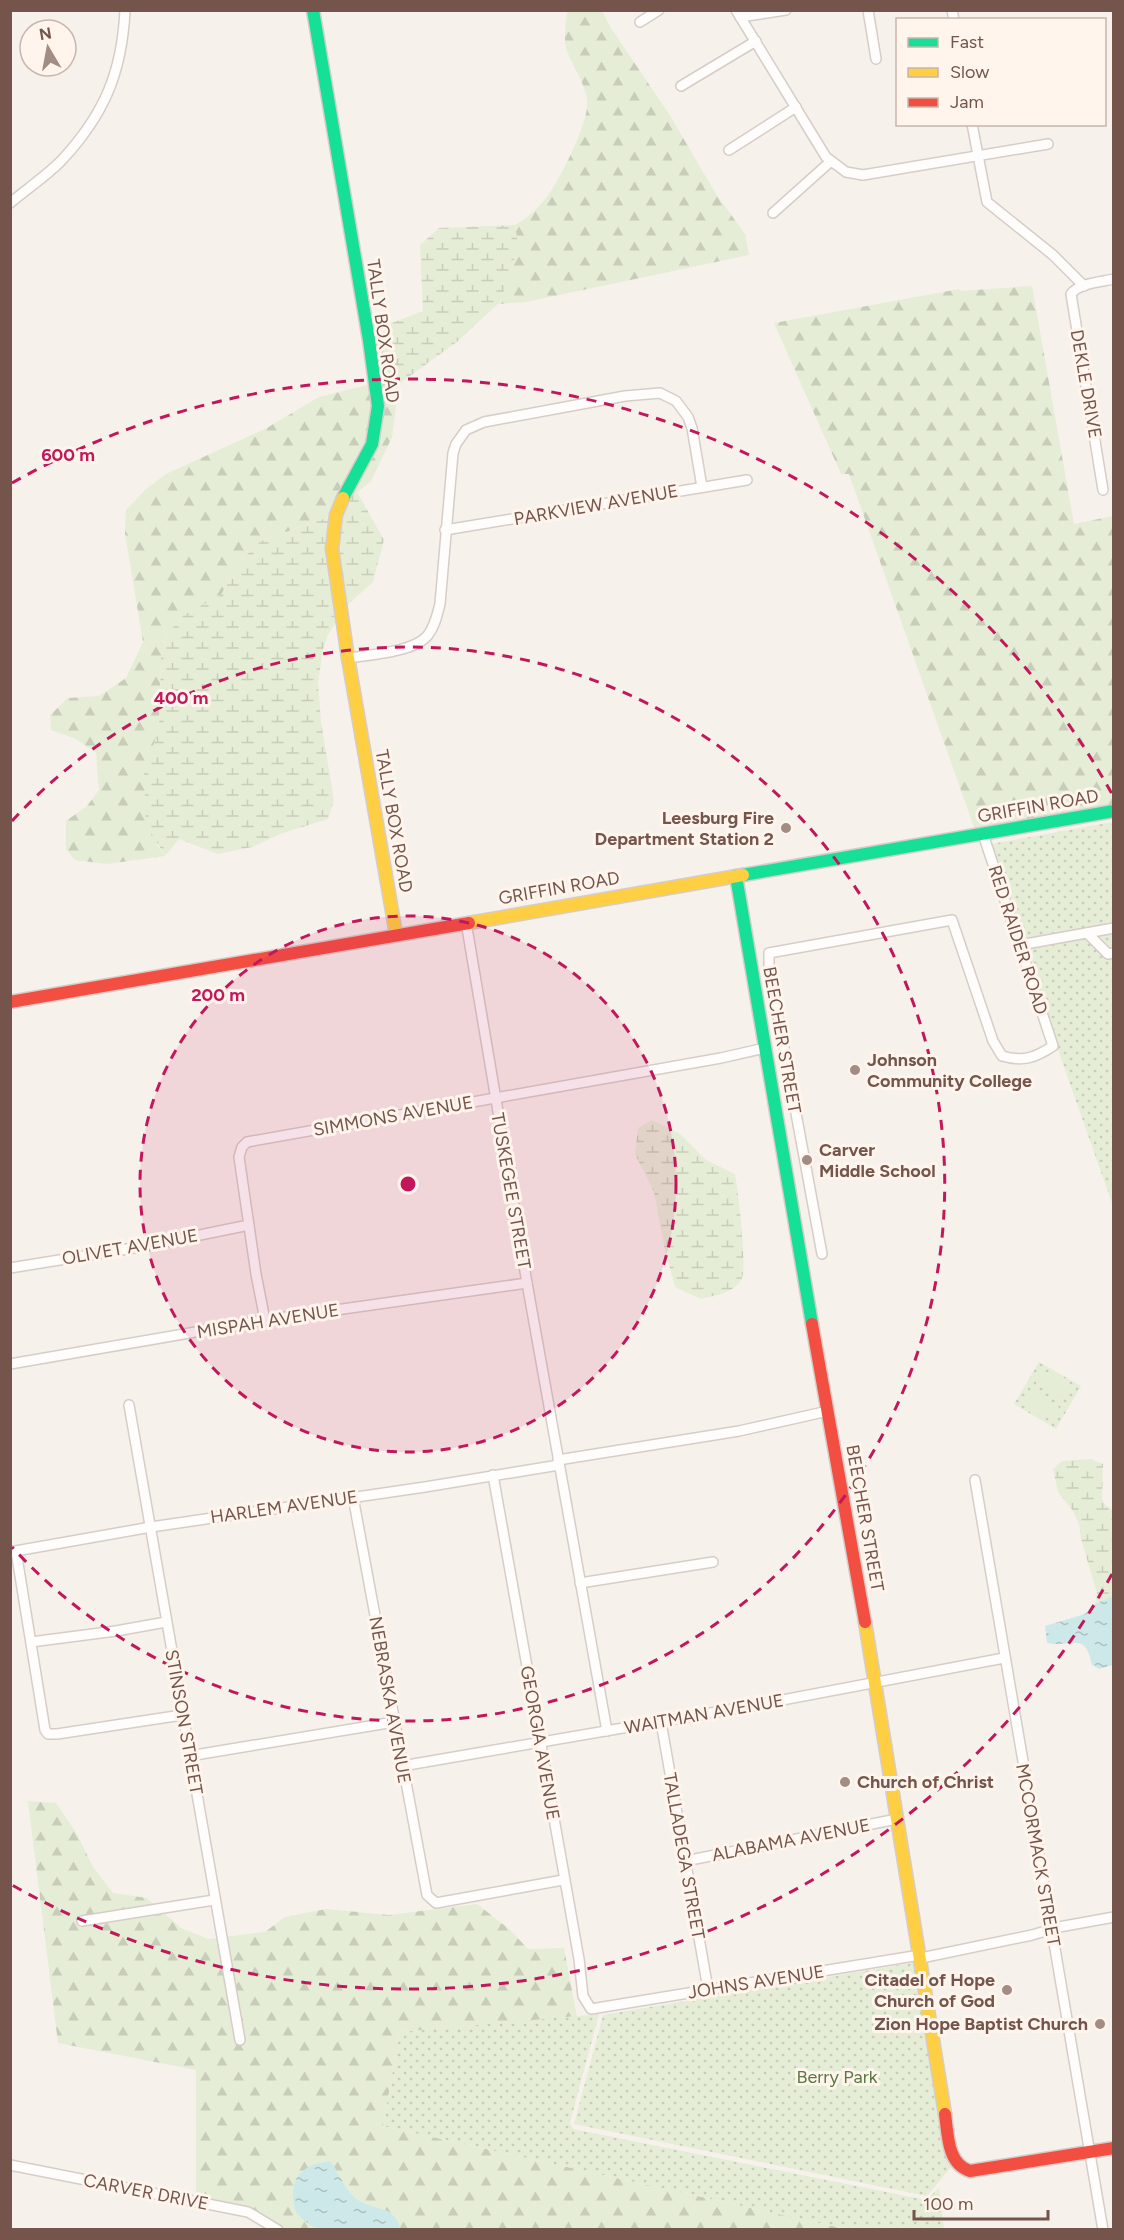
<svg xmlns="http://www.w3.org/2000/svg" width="1124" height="2240" font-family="Figtree,sans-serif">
<defs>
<pattern id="forest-firs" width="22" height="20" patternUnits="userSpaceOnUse" patternTransform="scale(1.5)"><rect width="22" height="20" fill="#e5edd6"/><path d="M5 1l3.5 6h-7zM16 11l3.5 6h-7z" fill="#c8cdb9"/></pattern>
<pattern id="wetland-marsh" width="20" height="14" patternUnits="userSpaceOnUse" patternTransform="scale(1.5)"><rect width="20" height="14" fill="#e5edd6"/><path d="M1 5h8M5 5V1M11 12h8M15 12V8" fill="none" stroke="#c8cdb9"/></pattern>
<pattern id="park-dots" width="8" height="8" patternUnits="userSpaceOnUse" patternTransform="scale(1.5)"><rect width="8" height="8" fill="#e5edd6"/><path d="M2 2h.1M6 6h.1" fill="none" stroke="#c8cdb9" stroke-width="1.8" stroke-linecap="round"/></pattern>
<pattern id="water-ripples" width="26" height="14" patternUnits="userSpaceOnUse" patternTransform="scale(1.5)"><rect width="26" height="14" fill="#cce8e8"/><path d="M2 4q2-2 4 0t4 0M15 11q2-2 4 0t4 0" fill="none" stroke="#aabfbe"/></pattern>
</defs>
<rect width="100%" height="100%" fill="#f7f1eb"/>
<!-- forest -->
<g fill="url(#forest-firs)">
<path d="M567,11h35l9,17 58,86 47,80 29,40 4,21 -223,47 -28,2 3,-3 17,-55 -3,-21c13,-7 22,-16 31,-27 14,-18 45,-79 41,-100 -4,-18 -14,-31 -20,-47 -4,-13 -1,-27 0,-40z"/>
<polygon points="1032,286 1074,524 1113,516 1113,806 975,830 849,474 841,474 774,323 959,289 960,291"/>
<polygon points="371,384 399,384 392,437 371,481 326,518 261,541 243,558 221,595 168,633 161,658 159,727 153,750 157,845 165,856 107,864 75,860 66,849 66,821 87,806 99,790 96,753 76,739 51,730 50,715 68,698 99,696 126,678 143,642 125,533 126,510 146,489 166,474 265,429 319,397"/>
<path d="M28,1801l28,2 21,31 16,33 20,26 34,5 34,30 27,11 57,-7 20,-15 41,-8 63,6 88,-11 32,25 19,20 36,-1 13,69 -177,15 -17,94 463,103h-446c-3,-25 -31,-18 -46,-32 -9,-8 -16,-26 -24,-36l-18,65 8,3h-49l-11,-9 -64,-25v-125l-138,-27z"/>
</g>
<!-- wetland -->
<g fill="url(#wetland-marsh)">
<polygon points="515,225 518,246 501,301 458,341 399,384 371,384 376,341 392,323 423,311 420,245 439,228"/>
<polygon points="357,492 384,540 373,582 346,606 328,635 323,649 318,683 321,722 334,800 328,819 283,833 252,847 218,854 179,839 165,856 146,824 144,774 159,727 161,658 168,633 184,615 221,595 243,558 261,541 326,518"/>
<path d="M652,1120l28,14 26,26 29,14c3,15 13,97 6,106 -9,14 -25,15 -40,19l-26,-12 -10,-37 -11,-58 -19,-38 3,-26z"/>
<polygon points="1091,1459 1103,1464 1102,1498 1104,1504 1114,1511 1113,1596 1095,1604 1097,1593 1081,1539 1079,1524 1073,1511 1058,1492 1053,1469 1062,1461"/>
</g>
<!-- park -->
<g fill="url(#park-dots)">
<polygon points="1113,822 1113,1206 986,845"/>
<polygon points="1039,1362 1081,1386 1056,1429 1014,1404"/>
<polygon points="917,1962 953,2165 927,2196 574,2124 603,2015"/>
<polygon points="599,2014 570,2123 573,2129 926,2200 939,2188 944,2229 846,2229 383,2126 400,2032"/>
</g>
<!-- garden -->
<g fill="#e5edd6">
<polygon points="1043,1370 1071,1386 1064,1399 1036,1383"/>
<polygon points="1031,1391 1059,1407 1051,1420 1023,1404"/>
</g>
<!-- water -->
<g fill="url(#water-ripples)">
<path d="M1113,1596v69l-14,4 -7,-4c-7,-35 -20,-17 -45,-22l-2,-17 40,-12 10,-10z"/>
<path d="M330,2161c8,10 15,28 24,36 15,14 43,7 46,32h-80c-8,-2 -18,-9 -23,-16 -6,-12 -6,-35 7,-43 7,-6 17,-7 26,-9z"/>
</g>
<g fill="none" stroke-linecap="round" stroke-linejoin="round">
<defs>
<g id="street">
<polyline points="736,10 826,157 846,172 863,175 1048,144"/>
<polyline points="868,10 876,59"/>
<polyline points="952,10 954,20"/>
<polyline points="740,17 786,10"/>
<polyline points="640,22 659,10"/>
<polyline points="681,86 756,41"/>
<polyline points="972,124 987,202 1053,255 1084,286"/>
<polyline points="729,150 796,107"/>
<path d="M10,203c17,-14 36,-27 51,-42 43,-46 61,-88 64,-151"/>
<polyline points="773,213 830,162"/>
<path d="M1103,490l-32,-196c8,-11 30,-12 43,-15"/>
<polyline points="445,530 747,480"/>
<path d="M348,658c21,-3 67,-6 80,-23 7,-9 9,-20 12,-31l13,-151 3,-9 10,-14 18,-8 141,-26 35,-3 16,8 12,16 4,11 10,59"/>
<polyline points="466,922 527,1283 607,1731"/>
<polyline points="1087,933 1108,954 1114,953"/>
<polyline points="1020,945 1114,928"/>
<path d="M822,1254l-53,-287v-14l183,-33 41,121 9,15c21,6 33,2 51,-10l-70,-212"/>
<polyline points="10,1268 146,1246 249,1225"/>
<polyline points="265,1320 256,1274 239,1157 242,1147 247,1142 721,1058 765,1048"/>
<polyline points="10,1364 265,1320 527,1283"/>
<polyline points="129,1405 240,2040"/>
<polyline points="558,1460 739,1431 828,1411"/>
<polyline points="493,1475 579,1959 583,1996 591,2009 920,1955"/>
<polyline points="975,1480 1103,2230"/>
<polyline points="353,1497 427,1895 436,1903 563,1880"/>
<polyline points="16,1551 45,1730 48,1734 57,1734 182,1715"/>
<polyline points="10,1552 151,1527 425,1487 559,1465"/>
<polyline points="580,1583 713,1562"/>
<polyline points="31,1642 116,1631 166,1622"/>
<polyline points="661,1722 708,1989"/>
<polyline points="189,1756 394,1722"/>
<polyline points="402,1766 751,1706 1004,1658"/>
<polyline points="685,1861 897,1819"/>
<polyline points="82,1921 214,1900"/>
<polyline points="921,1958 1032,1935 1059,1927 1114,1917"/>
<polyline points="10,2165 248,2212 278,2230"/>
</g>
<g id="fast">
<polyline points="313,10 369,340 378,406 372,444 343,498"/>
<polyline points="743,875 1114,811"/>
<polyline points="736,876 812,1324"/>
</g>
<g id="slow">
<polyline points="343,498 336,515 332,549 348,658 396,934"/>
<polyline points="469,923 743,875"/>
<polyline points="865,1622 945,2114"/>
</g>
<g id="jam">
<polyline points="10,1002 469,923"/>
<polyline points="812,1324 865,1622"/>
<path d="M945,2114c3,20 2,50 25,57l144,-23"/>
</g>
</defs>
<!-- street casing -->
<use href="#street" stroke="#d6cdc8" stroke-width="12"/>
<!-- fast casing -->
<use href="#fast" stroke="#d6ccc8" stroke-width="15"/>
<!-- slow casing -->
<use href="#slow" stroke="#d6ccc8" stroke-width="15"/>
<!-- jam casing -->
<use href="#jam" stroke="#d6ccc8" stroke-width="15"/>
<!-- street -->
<use href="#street" stroke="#fefdfc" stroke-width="9"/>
<!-- fast -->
<use href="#fast" stroke="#16e098" stroke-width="12"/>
<!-- slow -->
<use href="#slow" stroke="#ffcf43" stroke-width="12"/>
<!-- jam -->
<use href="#jam" stroke="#f24e42" stroke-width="12"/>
</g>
<!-- distance rings -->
<circle cx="408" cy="1184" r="268" fill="#c2185b" fill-opacity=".12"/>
<g fill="none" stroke="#c2185b" stroke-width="3" stroke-dasharray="10 8">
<circle cx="408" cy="1184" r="268"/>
<path d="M12 821A537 537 0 1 1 12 1547"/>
<path d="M1112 1574A805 805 0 0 1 12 1885M12 483A805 805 0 0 1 1112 794"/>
</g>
<!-- markers -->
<g fill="#a28c83" stroke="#fff5ec" stroke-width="2">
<circle cx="786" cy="828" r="6"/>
<circle cx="855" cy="1070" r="6"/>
<circle cx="807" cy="1160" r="6"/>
<circle cx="845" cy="1782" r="6"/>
<circle cx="1007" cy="1990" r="6"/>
<circle cx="1100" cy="2024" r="6"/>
</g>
<g text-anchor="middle" stroke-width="6" stroke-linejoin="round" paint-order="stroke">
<!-- street labels -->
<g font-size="18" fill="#75554b" stroke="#fff5ec">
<text transform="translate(383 331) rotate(82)" y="6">TALLY BOX ROAD</text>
<text transform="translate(1086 384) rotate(80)" y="6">DEKLE DRIVE</text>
<text transform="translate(596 505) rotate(-10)" y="6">PARKVIEW AVENUE</text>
<text transform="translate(1038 806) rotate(-10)" y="6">GRIFFIN ROAD</text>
<text transform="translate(394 821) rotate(80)" y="6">TALLY BOX ROAD</text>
<text transform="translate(559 888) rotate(-10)" y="6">GRIFFIN ROAD</text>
<text transform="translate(1018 940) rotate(72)" y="6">RED RAIDER ROAD</text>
<text transform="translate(782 1040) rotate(80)" y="6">BEECHER STREET</text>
<text transform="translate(393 1116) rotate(-10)" y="6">SIMMONS AVENUE</text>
<text transform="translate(511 1191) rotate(80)" y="6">TUSKEGEE STREET</text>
<text transform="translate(130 1247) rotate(-10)" y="6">OLIVET AVENUE</text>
<text transform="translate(268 1321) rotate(-9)" y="6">MISPAH AVENUE</text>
<text transform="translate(284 1507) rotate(-8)" y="6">HARLEM AVENUE</text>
<text transform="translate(865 1518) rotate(80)" y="6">BEECHER STREET</text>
<text transform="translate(390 1700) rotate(80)" y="6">NEBRASKA AVENUE</text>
<text transform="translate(704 1714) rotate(-10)" y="6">WAITMAN AVENUE</text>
<text transform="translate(184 1722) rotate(80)" y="6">STINSON STREET</text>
<text transform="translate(540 1743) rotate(80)" y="6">GEORGIA AVENUE</text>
<text transform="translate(791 1840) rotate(-11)" y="6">ALABAMA AVENUE</text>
<text transform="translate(1038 1855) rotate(80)" y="6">MCCORMACK STREET</text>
<text transform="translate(684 1856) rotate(80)" y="6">TALLADEGA STREET</text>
<text transform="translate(756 1982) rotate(-9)" y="6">JOHNS AVENUE</text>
<text transform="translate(146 2192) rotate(11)" y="6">CARVER DRIVE</text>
</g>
<!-- poi labels -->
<g font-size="18" font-weight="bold" fill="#75554b" stroke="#fff5ec" text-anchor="end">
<text x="774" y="824">Leesburg Fire<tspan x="774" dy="21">Department Station 2</tspan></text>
<text x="867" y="1066" text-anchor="start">Johnson<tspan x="867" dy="21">Community College</tspan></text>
<text x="819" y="1156" text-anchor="start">Carver<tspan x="819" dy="21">Middle School</tspan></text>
<text x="857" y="1788" text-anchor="start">Church of Christ</text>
<text x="995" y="1986">Citadel of Hope<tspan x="995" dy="21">Church of God</tspan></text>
<text x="1088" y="2030">Zion Hope Baptist Church</text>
</g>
<!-- park labels -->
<g font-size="18" fill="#597a42" stroke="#fff5ec">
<text x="837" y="2083">Berry Park</text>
</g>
</g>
<circle cx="408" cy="1184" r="9" fill="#c2185b" stroke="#fff5ec" stroke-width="3"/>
<g font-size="18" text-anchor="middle" font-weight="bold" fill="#c2185b" stroke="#fff5ec" stroke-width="6" stroke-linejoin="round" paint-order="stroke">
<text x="68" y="461">600 m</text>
<text x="181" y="704">400 m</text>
<text x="218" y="1001">200 m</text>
</g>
<!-- border -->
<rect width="1124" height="2240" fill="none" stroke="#75554b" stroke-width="24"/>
<!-- legend -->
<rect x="896" y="18" width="210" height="108" fill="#fff5ec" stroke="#c8b5ac" stroke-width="1.5"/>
<rect x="908" y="38" width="30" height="9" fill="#16e098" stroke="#c8b5ac" stroke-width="1.5"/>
<text x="950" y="48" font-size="18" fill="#75554b">Fast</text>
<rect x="908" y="68" width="30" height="9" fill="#ffcf43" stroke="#c8b5ac" stroke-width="1.5"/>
<text x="950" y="78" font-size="18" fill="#75554b">Slow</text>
<rect x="908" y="98" width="30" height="9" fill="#f24e42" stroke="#c8b5ac" stroke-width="1.5"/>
<text x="950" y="108" font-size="18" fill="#75554b">Jam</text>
<!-- north arrow -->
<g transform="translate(48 48) rotate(350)"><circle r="28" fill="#fff5ec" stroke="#c8b5ac" stroke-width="1.5"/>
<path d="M0-4.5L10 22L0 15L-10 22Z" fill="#a28c83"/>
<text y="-9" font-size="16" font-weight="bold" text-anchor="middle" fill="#75554b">N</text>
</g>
<!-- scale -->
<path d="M914 2210v9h134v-9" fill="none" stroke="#75554b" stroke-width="3"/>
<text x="923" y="2210" font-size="18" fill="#75554b" stroke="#fff5ec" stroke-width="4.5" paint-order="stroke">100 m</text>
</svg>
